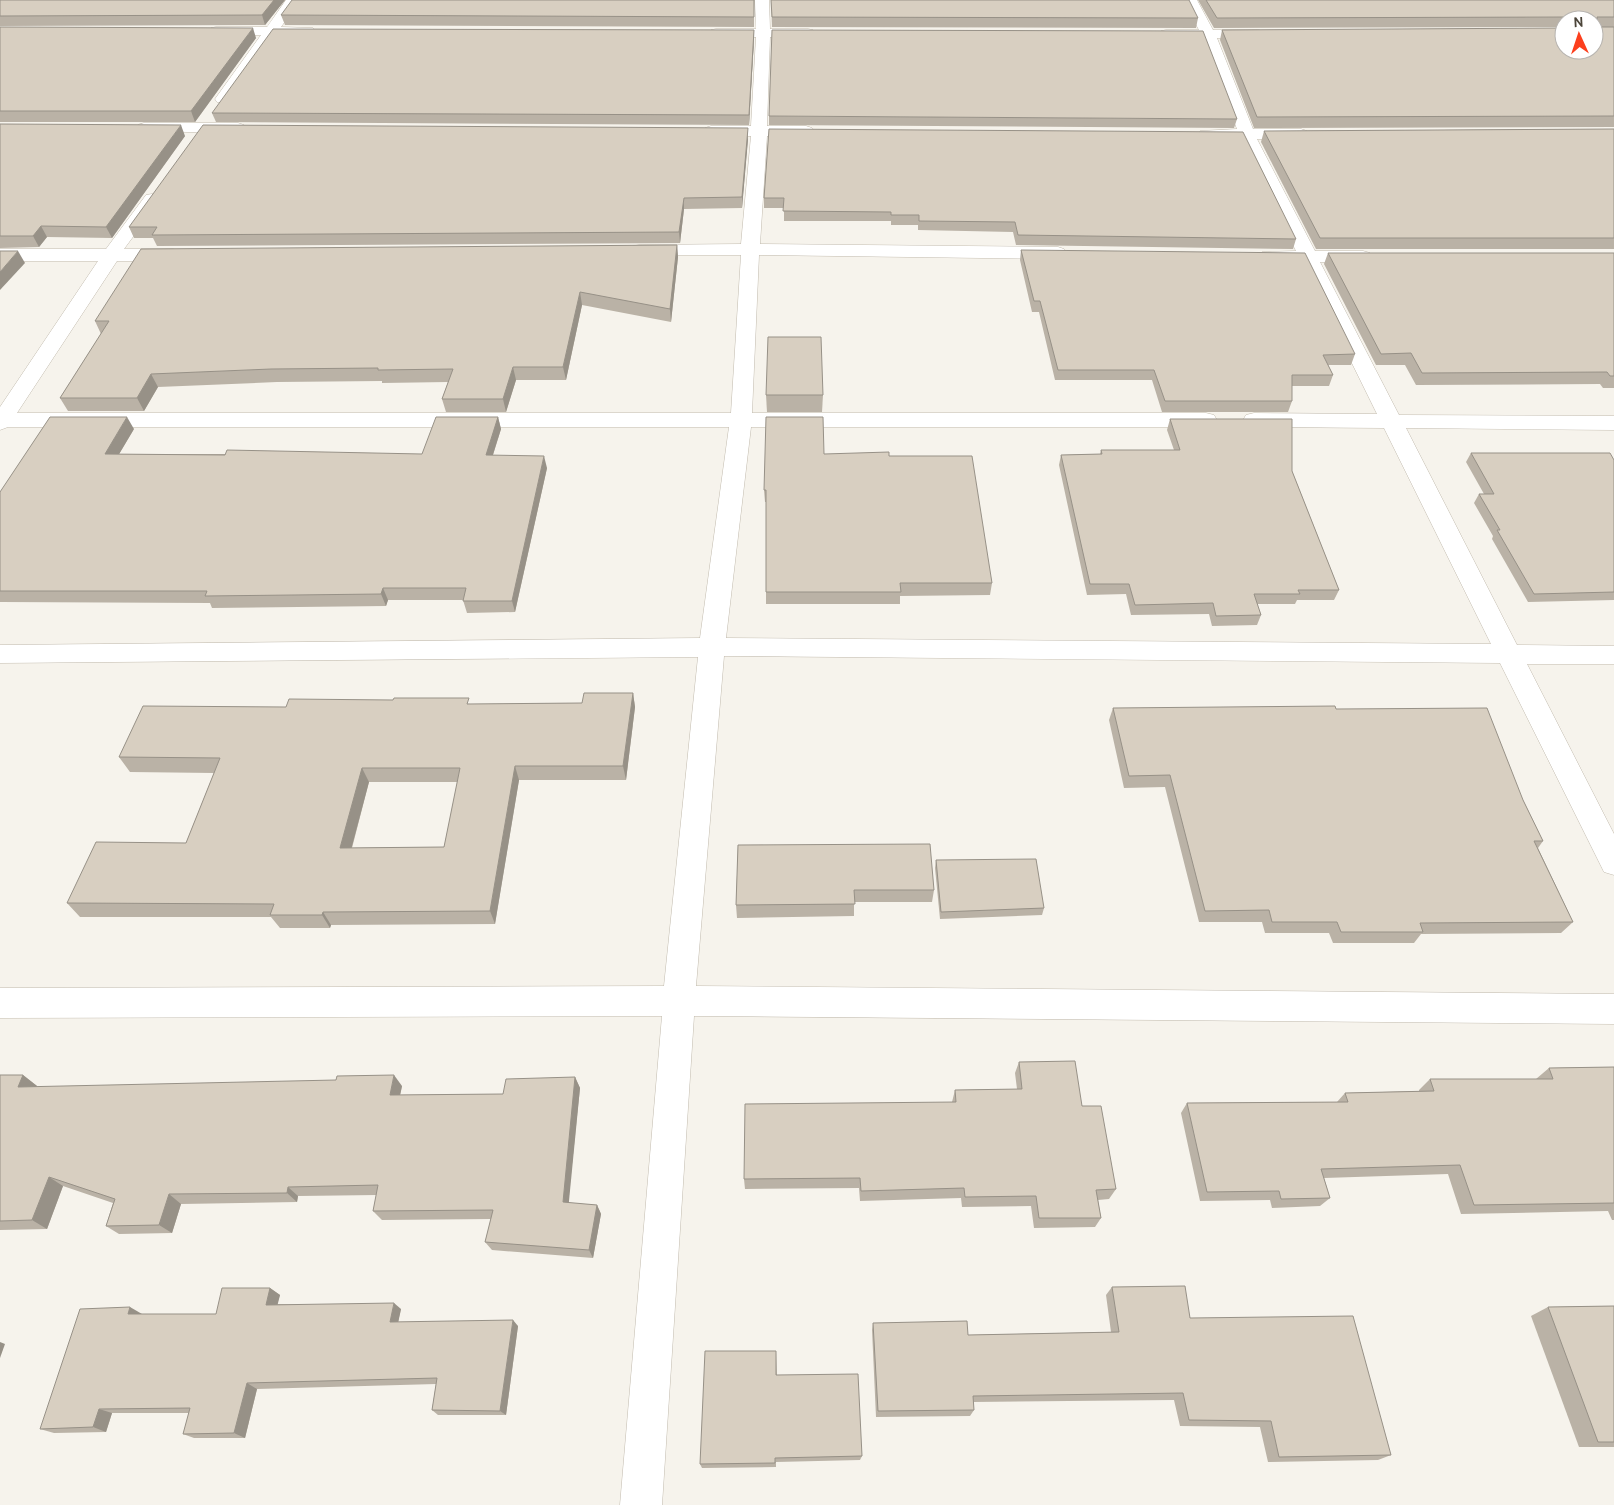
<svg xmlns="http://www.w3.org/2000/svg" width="1614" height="1505" font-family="Cabin,sans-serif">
<rect width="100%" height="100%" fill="#f6f3ec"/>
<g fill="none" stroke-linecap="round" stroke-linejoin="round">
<defs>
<g id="street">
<polygon points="286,0 300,0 281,27 313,28 315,31 313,34 308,35 275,35 229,102 217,102 215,99 261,35 216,35 211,34 209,31 211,28 216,27 267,27"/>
<polygon points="755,0 769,0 770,29 808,29 813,30 815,33 813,36 808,37 770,37 767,126 806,126 812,128 814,131 812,134 806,136 767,136 760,244 1058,247 1064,249 1067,253 1064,257 1058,259 759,255 752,413 1206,413 1214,415 1217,420 1214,425 1206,427 751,427 726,638 1491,644 1384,428 1254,427 1246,425 1243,420 1246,415 1254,413 1377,414 1302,262 1262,260 1260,256 1262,252 1296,251 1241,139 1200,137 1198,134 1200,131 1237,129 1202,38 1166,38 1161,37 1159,34 1161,31 1166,30 1199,30 1183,0 1197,0 1213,30 1258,30 1263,31 1265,34 1263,37 1258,38 1217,38 1253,129 1301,129 1307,131 1309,134 1307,137 1301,139 1257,139 1315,251 1363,251 1370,253 1372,257 1370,261 1363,263 1320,262 1399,415 1614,416 1614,430 1406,428 1517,645 1614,646 1614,664 1527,664 1614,834 1614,875 1604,872 1500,663 724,656 696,986 1614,994 1614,1024 694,1016 662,1505 620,1505 662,1016 0,1018 0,988 664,986 698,657 0,663 0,645 700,638 729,427 8,427 0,430 0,407 98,261 0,261 0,249 106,249 146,195 152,194 158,195 161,199 124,249 173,249 180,251 182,255 180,259 173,261 117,261 17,413 731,413 741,255 639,255 633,254 630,250 633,246 639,245 741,244 751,136 711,136 705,134 703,131 705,128 711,126 751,126 756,37 716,37 711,36 709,33 711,30 716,29 756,29"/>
<polygon points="144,123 238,123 244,125 246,128 244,131 238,133 138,131 136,128 138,125"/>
</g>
</defs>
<!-- street casing -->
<use href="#street" stroke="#c2bbae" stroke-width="1"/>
<!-- street -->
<use href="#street" fill="#fff" fill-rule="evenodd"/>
</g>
<!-- wall -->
<g fill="#bab2a6" fill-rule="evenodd">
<polygon points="0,0 285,0 265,25 0,26"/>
<polygon points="754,0 754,27 285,25 281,15"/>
<polygon points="771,0 1198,18 1196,28 772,27"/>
<polygon points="1198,0 1614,0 1614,27 1598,27 1614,27 1614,127 1254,128 1220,40 1222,30 1564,50 1594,20 1564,20 1564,27 1214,28"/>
<polygon points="0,27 256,38 195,122 0,122"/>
<polygon points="754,30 754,39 749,125 216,122 212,113"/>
<polygon points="769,116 1237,119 1234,128 769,125"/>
<polygon points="0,124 185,136 112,238 47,237 39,247 0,248"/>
<polygon points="769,129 1296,239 1293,249 1016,245 1013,232 918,230 918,225 891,225 891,221 784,221 784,208 764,208 764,198"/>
<polygon points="1614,129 1614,249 1316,249 1261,142 1264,131"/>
<polygon points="748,139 742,208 684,209 680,243 157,246 153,238 134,238 129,227"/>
<polygon points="677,245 678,257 671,322 582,305 566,380 516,380 506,412 446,412 442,399 448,382 382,383 382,381 277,382 158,387 144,411 68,411 60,398 101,334 95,321"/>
<polygon points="1021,250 1355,354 1351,365 1328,365 1333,375 1329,386 1292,386 1292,401 1288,412 1162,412 1152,380 1055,380 1039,312 1032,312 1020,260"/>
<polygon points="1328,253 1614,253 1614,388 1603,388 1600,384 1416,385 1405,365 1376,365 1324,264"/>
<polygon points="766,395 823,395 822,412 767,412"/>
<polygon points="498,417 501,429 493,455 547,468 515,612 467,613 463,600 388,600 386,606 212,608 210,603 0,602 0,492 134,429 119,454 422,454"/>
<polygon points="1170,419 1292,471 1339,590 1334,600 1297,600 1295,604 1257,604 1261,615 1257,625 1212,626 1209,614 1131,615 1126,594 1087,595 1059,465 1061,455 1100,454 1101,450 1174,450 1167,430"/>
<polygon points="1471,453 1614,460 1614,600 1528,602 1492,539 1493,536 1474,503 1479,494 1484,494 1466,462"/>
<polygon points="824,454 889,456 992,583 990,595 900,596 900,604 766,604 766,502 765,502 764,490"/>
<path d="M633,693l2,14 -9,73h-107l-24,144 -164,1 -1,3h-50l-9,-11h-191l-13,-14 119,-60 28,-70 -84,-1 -11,-15 167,-50 107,-7 78,4 111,-1zM369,782h89l-14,65 -92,1z"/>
<polygon points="1113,708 1336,709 1523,800 1543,841 1538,848 1573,922 1561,933 1421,934 1414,943 1333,943 1329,933 1265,933 1262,922 1199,922 1165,787 1124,788 1109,720"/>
<polygon points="738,845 934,890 932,902 854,902 854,916 737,918 736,905"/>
<polygon points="936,860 1044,908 1042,915 940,919 935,868"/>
<polygon points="1019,1062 1082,1106 1116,1189 1109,1199 1098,1200 1101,1218 1095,1227 1034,1228 1031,1206 962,1207 961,1198 860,1201 859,1188 745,1189 744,1179 952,1102 955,1090 1017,1089 1015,1073"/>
<polygon points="1614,1067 1614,1220 1612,1220 1608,1211 1461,1214 1448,1174 1324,1178 1330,1198 1320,1206 1272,1208 1270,1200 1200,1201 1181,1113 1187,1103 1337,1102 1345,1093 1419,1091 1419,1090 1430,1079 1536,1079 1549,1068"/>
<polygon points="0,1075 23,1075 37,1086 37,1087 402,1086 400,1095 503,1094 575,1077 580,1088 568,1203 597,1205 601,1214 593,1258 492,1250 485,1242 491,1219 382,1220 373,1211 377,1195 298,1196 297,1202 181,1204 172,1233 119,1234 106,1226 113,1203 63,1186 47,1229 0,1230"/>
<polygon points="1112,1287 1190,1318 1391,1455 1378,1460 1268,1462 1260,1427 1180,1426 1174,1400 973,1402 974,1410 970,1416 876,1417 872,1330 873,1323 968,1335 1111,1332 1106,1295"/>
<polygon points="270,1288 280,1295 277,1304 401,1309 398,1322 518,1326 506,1415 438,1415 432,1410 436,1384 257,1389 245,1438 194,1438 183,1434 189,1413 112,1413 106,1432 54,1433 40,1429 142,1314 216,1314"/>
<polygon points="1614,1306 1614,1447 1579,1447 1531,1316 1548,1307"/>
<polygon points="776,1351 777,1375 862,1456 860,1460 776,1462 776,1467 702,1468 700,1464"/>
</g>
<!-- shaded-wall -->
<g fill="#979187">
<polygon points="274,0 285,0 265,25 262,15"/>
<polygon points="253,28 256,38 195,122 191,111"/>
<polygon points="754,30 754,39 749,125 749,115"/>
<polygon points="181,125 185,136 112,238 106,227"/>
<polygon points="748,128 748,139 742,208 742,197"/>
<polygon points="684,198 684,209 680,243 679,232"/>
<polygon points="41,226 47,237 39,247 33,236"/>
<polygon points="677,245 678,257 671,322 670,309"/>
<polygon points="18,251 25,263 0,290 0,272"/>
<polygon points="580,292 582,305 566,380 563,367"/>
<polygon points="513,367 516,380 506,412 503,399"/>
<polygon points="151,374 158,387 144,411 137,398"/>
<polygon points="127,417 134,429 112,466 105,454"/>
<polygon points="498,417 501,429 489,467 486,455"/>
<polygon points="544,456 547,468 515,612 512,601"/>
<polygon points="383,588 388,600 386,606 381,594"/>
<polygon points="633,693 635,707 626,780 623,766"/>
<polygon points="515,766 519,780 495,924 490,911"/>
<polygon points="362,768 369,782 348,861 340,848"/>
<polygon points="323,912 331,925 330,928 322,915"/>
<polygon points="23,1075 37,1086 32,1098 18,1087"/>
<polygon points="394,1075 402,1086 398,1105 390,1095"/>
<polygon points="575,1077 580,1088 568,1211 563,1202"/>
<polygon points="49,1177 63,1186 47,1229 32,1220"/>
<polygon points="288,1187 298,1196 297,1202 287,1193"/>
<polygon points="169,1194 181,1204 172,1233 159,1225"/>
<polygon points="597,1205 601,1214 593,1258 589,1250"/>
<polygon points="270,1288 280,1295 276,1311 266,1305"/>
<polygon points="394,1303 401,1309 397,1328 390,1322"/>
<polygon points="130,1307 142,1314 128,1314"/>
<polygon points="513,1320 518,1326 506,1415 500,1411"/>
<polygon points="0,1342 5,1344 0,1358"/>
<polygon points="247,1383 257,1389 245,1438 234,1433"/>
<polygon points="99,1409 112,1413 106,1432 93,1427"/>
</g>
<!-- building -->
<g fill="#d8cfc1" stroke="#979187" fill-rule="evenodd">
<polygon points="0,0 274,0 262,15 0,16"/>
<polygon points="292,0 754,0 754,17 281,15"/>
<polygon points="771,0 1189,0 1198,18 772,17"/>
<polygon points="1206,0 1614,0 1614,17 1597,17 1598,27 1614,27 1614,116 1257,117 1222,30 1564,28 1564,50 1594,50 1594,20 1570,20 1570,17 1217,18"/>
<polygon points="0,27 253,28 191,111 0,111"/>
<polygon points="273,29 754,30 749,115 212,113"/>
<polygon points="772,30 1203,31 1237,119 769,116"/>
<polygon points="0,124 181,125 106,227 41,226 33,236 0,236"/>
<polygon points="203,125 748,128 742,197 684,198 679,232 152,235 157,227 129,227"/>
<polygon points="769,129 1243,132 1296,239 1018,235 1015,222 919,221 919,215 891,215 891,212 783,211 784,198 764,198"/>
<polygon points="1614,129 1614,238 1320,238 1264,131"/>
<polygon points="677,245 670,309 580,292 563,367 513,367 503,399 442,399 453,369 378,370 378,368 271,369 151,374 137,398 60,398 109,321 95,321 141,249"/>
<polygon points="1021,250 1305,253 1355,354 1323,355 1333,375 1292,375 1292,401 1165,401 1154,370 1058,370 1040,301 1034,301"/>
<polygon points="0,251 18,251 0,272"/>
<polygon points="1328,253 1614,253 1614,376 1610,376 1607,372 1422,373 1411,353 1381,354"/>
<polygon points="768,337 821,337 823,395 766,395"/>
<polygon points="50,417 127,417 105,454 225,455 227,450 422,454 436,417 498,417 486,455 544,456 512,601 463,601 466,588 383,588 381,594 205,596 207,591 0,591 0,492"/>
<polygon points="766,417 823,417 824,454 889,452 889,456 972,456 992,583 900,583 901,592 766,592 766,490 764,490"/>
<polygon points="1170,419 1292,419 1292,471 1339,590 1298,590 1300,594 1254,594 1261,615 1216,616 1213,603 1135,605 1129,584 1090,584 1061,455 1102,454 1101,450 1180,450"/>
<polygon points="1471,453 1610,453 1614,460 1614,592 1534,594 1497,530 1500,530 1479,494 1494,494"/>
<path d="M584,693h49l-10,73h-108l-25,145 -167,1 -1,3h-52l4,-11 -207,-1 29,-61 90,1 34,-85 -101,-1 24,-51 143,1 3,-8 104,1 1,-2h75l-2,6 115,-1zM362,768h98l-16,79 -104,1z"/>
<polygon points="1335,706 1336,709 1487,708 1523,800 1543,841 1534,841 1573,922 1420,923 1423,932 1341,932 1337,922 1272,922 1269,910 1205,911 1170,775 1129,776 1113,708"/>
<polygon points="930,844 934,890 854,890 855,904 736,905 738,845"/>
<polygon points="1036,859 1044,908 941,912 936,860"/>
<polygon points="1075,1061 1082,1106 1101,1106 1116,1189 1096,1190 1101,1218 1039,1218 1036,1196 965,1197 964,1188 861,1191 860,1178 744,1179 745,1104 956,1102 955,1090 1022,1089 1019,1062"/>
<polygon points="1614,1067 1614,1203 1474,1205 1460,1165 1321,1169 1330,1198 1281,1199 1279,1191 1207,1192 1187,1103 1348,1102 1345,1093 1434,1091 1430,1079 1553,1079 1549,1068"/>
<polygon points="0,1075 23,1075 18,1087 336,1080 337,1076 394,1075 390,1095 503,1094 506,1079 575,1077 563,1202 597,1205 589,1250 485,1242 493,1210 373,1211 378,1185 288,1187 287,1193 169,1194 159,1225 106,1226 115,1199 49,1177 32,1220 0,1221"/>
<polygon points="1185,1286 1190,1318 1353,1316 1391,1455 1279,1457 1271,1421 1189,1420 1183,1393 973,1396 974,1410 878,1411 873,1323 967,1321 968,1335 1119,1332 1112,1287"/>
<polygon points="222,1288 270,1288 266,1305 394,1303 390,1322 513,1320 500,1411 432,1410 437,1378 247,1383 234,1433 183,1434 190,1408 99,1409 93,1427 40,1429 80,1309 130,1307 128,1314 216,1314"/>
<polygon points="1614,1306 1614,1442 1598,1442 1548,1307"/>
<polygon points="705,1351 776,1351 776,1375 858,1374 862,1456 775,1458 775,1463 700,1464"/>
</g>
<!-- north arrow -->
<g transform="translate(1579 35) rotate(357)"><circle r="24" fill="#ffffff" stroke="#b7b4b0"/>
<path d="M0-4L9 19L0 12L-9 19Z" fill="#fc3f1d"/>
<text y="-8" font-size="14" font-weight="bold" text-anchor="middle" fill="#4b4439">N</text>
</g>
</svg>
